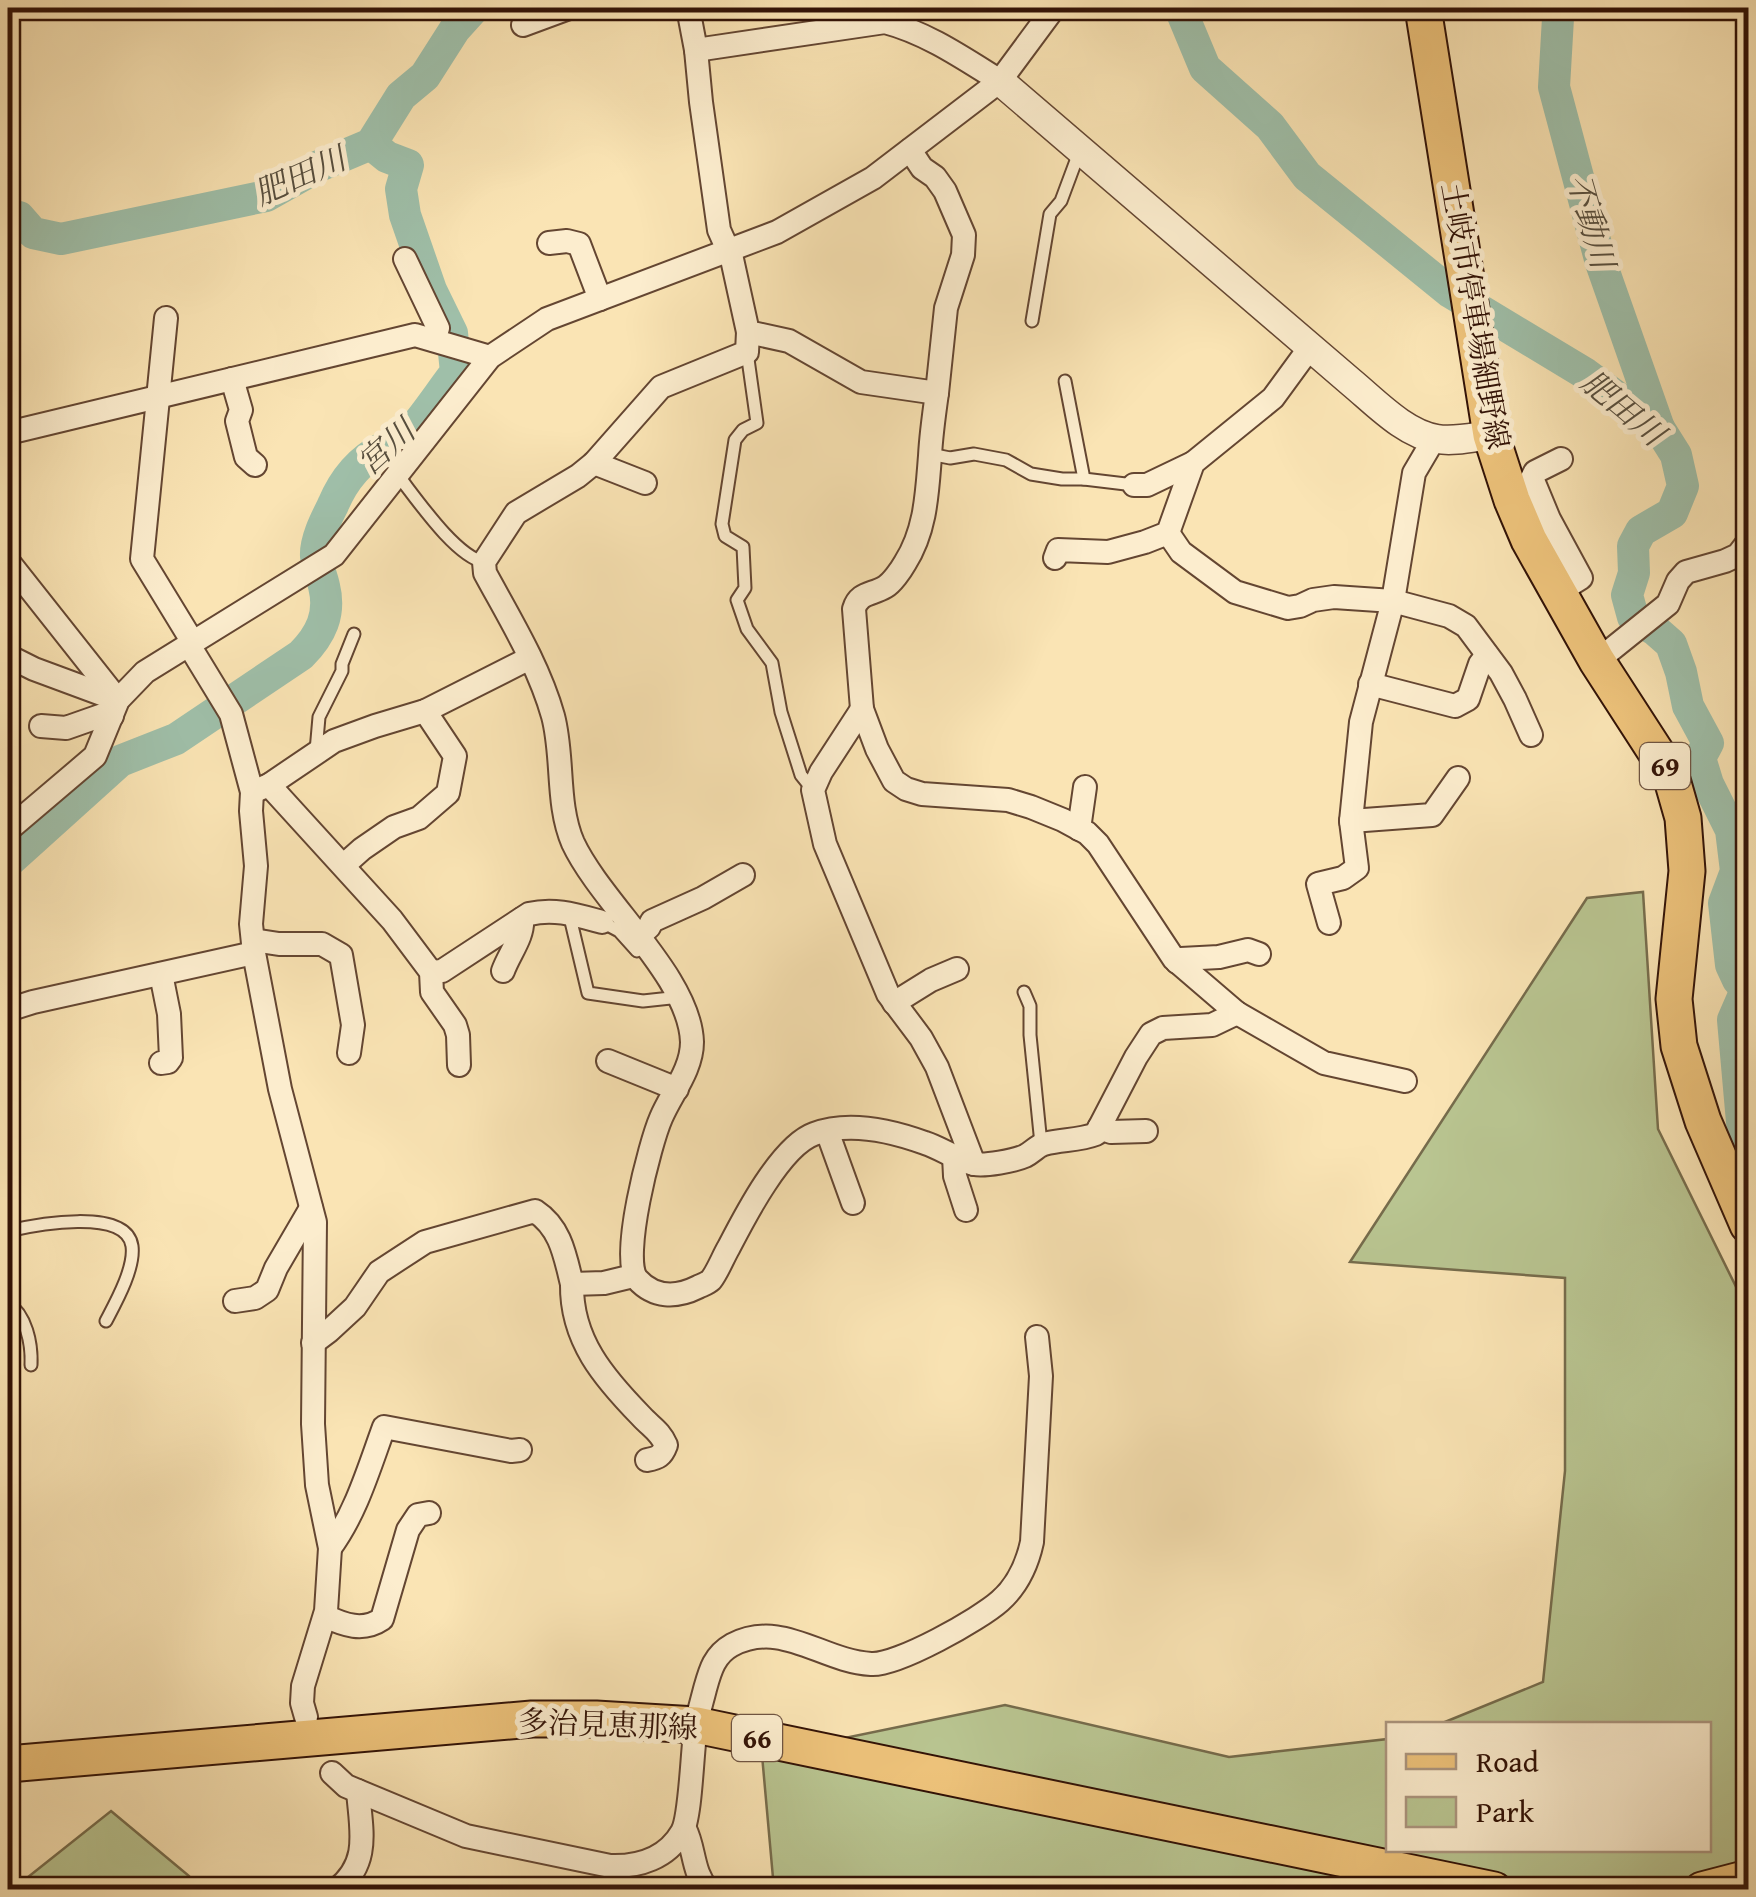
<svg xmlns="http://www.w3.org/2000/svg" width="1756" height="1897" font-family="'Gentium Book Plus','Noto Serif JP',serif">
<rect width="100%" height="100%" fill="#fae4b4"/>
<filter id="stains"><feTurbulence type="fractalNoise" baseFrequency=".002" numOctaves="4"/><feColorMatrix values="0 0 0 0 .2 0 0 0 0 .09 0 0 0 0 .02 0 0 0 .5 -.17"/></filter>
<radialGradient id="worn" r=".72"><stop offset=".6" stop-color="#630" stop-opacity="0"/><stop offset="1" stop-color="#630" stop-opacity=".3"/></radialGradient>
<!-- green -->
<g fill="#b9c591" stroke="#766c4c" stroke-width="2.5">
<polygon points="1643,892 1658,1129 1748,1311 1748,1889 774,1889 762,1755 1005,1705 1229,1757 1388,1739 1388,1850 1708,1850 1708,1724 1440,1724 1543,1682 1565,1471 1565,1278 1350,1262 1587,898"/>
<polygon points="111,1811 189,1876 188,1889 13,1889"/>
</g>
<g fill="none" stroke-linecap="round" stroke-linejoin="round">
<!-- river -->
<g stroke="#9fbfa9" stroke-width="32">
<polyline points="1180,8 1205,68 1270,126 1307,176 1450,292 1586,374 1659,428 1676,455 1683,486 1672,513 1641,531 1633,546 1634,573 1627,595 1633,617 1655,630 1671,644 1681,672 1688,706 1708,743 1700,758 1708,784 1731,830 1736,871 1724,903 1731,965 1738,980 1744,986 1743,997 1733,1020 1743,1133 1748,1164"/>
<polyline points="1554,8 1558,18 1554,87 1601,263 1659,428"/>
<polyline points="8,215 19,217 33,233 61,239 266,196 319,166 371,144 401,96 425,76 455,29 474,8"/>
<path d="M8,862l112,-101 56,-22 125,-84c20,-20 30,-41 23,-69 -2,-10 -7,-20 -8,-30 -1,-16 10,-37 17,-51 10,-24 27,-45 50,-57 7,-3 15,-4 21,-9 16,-15 37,-48 52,-67l-4,-39 -21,-43 -26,-75 -4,-26 7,-24 -21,-8 -16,-13"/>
</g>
<defs>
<g id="service">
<polyline points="1032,321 1050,214 1061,201 1080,150"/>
<polyline points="747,352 757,423 743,430 735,440 722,524 725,536 743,547 745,588 737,600 747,629 772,663 781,712 801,775 813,790"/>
<polyline points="1065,381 1084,479 1134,485"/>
<polyline points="930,454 950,458 974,454 1006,460 1031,474 1062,479 1084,479"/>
<path d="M397,474c19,24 58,82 87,88"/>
<polyline points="316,751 319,717 342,671 342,664 354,634"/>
<polyline points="569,913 588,993 643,1001 680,997"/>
<polyline points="602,922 619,931 637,951"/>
<polyline points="1024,992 1030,1006 1030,1035 1041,1144"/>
<path d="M8,1231c26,-6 118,-24 124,15 3,22 -16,56 -26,75"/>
<path d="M8,1303c18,12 24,40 23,62"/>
</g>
<g id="minor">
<path d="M688,8l8,42 5,52 18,128 13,29 16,73 41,9 72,41 76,11c-3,21 -6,42 -7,63 -3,37 -4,74 -25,107 -4,7 -13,20 -20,24 -13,8 -26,5 -31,22l8,100 15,40 17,32 12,8 16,5 86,6 23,7 32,13 24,13 11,11 76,115 63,54 87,50 81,18"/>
<polyline points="523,25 569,8"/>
<path d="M696,50l189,-28c42,11 78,36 115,59"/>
<polyline points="910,150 922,168 935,177 945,191 964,235 963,255 946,308 937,393"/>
<polyline points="549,243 567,241 579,244 600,299"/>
<polyline points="405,259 438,328 434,340"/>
<polyline points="166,318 142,559 189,636 192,650 231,714 252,792 251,811 256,866 251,924 254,953 280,1089 315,1222 313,1424 317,1485 330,1548 326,1611 303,1686 302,1703 306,1717"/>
<path d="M748,332l-1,20 -86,35 -67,76 -16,13 -62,37 -32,49 1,11c25,46 54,93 68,143 11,41 3,88 20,127 28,60 117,134 119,199 0,28 -21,52 -31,76 -11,25 -41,141 -24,161 17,19 39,19 61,8 4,-2 10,-4 13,-7 7,-9 12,-23 18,-33 16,-31 52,-101 85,-113 34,-13 78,-3 111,9 16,5 32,17 49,21 11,2 40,-3 51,-8 8,-4 12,-10 19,-12 18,-5 34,-3 52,-10l40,-77 15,-23 12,-6 49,-3 25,-12"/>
<polyline points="232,379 241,410 237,421 246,457 255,465"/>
<polyline points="8,433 415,335 490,357"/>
<polyline points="1434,439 1414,473 1393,601 1361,722 1351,821 1432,815 1458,778"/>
<polyline points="594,463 645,483"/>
<polyline points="1134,485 1147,485 1193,463"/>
<polyline points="1168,533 1181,552 1235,592 1288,608 1300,606 1313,600 1334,597 1393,601 1449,616 1466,626 1501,673 1515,699 1531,735"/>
<polyline points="1055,558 1058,550 1108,552 1145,542 1168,533 1193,463 1273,398 1311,346"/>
<polyline points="8,561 118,700"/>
<polyline points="1557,593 1581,578 1549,519 1532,478 1535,472 1561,459"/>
<polyline points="8,656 34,669 115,699"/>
<polyline points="1597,661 1668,604 1678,581 1686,572 1725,561 1738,555 1748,542"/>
<polyline points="1370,684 1455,706 1468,699 1480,664 1487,655"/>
<polyline points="862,709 821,772 813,790 825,844 888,994 921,1038 937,1067 974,1164"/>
<polyline points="41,726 66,728 103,715 112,716"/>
<polyline points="269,785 392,920 431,972 432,992 455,1025 458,1035 459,1065"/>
<polyline points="255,791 269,785 334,741 375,726 425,711 530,658"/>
<polyline points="1079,829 1085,787"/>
<polyline points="8,830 95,756 118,700 145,672 334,555 490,357 547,319 777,232 873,178 1000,81 1054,8"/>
<polyline points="344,865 362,849 394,827 419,818 448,793 455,756 425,711"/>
<polyline points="1329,923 1318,884 1343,878 1357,868 1351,821"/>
<polyline points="638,937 649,927 652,921 703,898 743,875"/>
<polyline points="253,940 279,944 322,944 341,955 353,1025 349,1053"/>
<polyline points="1177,962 1181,959 1219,957 1248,950 1259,954"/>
<path d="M503,971c6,-17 21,-35 19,-52"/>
<path d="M431,972l11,-1 87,-57c26,-6 47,1 73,8"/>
<polyline points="161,974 169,1014 171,1058 168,1062 161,1063"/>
<polyline points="894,1003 931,980 957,969"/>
<polyline points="8,1010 33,1002 254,953"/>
<polyline points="608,1061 677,1089"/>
<polyline points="1099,1128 1111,1132 1146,1131"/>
<polyline points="827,1131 853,1203"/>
<polyline points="954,1156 955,1176 966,1210"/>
<path d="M572,1284c-1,56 32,94 69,132 10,11 19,15 25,29 -4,11 -8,13 -19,15"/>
<polyline points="235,1301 255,1298 267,1290 276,1268 311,1208"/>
<path d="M313,1343l16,-12 26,-24 24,-35 46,-30 110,-31c26,17 30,45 37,73l32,-1 29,-7"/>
<path d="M330,1548c26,-35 39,-80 54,-121l127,24 9,-1"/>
<path d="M325,1616c19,9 38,16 57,3l26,-89 10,-15 11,-2"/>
<path d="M332,1773l14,13 120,50 144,30c29,1 57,-8 72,-34 9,-15 10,-83 14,-106 2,-12 6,-25 9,-37 5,-18 9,-34 27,-44 50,-26 89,16 139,19 26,2 109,-45 129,-63 18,-16 27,-36 32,-59l9,-166 -4,-39"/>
<path d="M685,1829c10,20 7,43 23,61"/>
<path d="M336,1890c35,-27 25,-60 22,-99"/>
</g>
<path id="tertiary" d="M1000,81l352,302c24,20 53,51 85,56 17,3 37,-2 54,-4"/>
<g id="primary">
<polyline points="1423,8 1491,435 1512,500 1529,540 1597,661 1663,763 1673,783 1683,818 1687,871 1674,999 1679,1046 1703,1121 1748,1225"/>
<polyline points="8,1764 532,1719 596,1719 696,1725 1494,1890"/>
<polyline points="1702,1890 1748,1878"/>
</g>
</defs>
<!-- service casing -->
<use href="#service" stroke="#644632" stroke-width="15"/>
<!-- minor casing -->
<use href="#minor" stroke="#644632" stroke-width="26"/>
<!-- tertiary casing -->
<use href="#tertiary" stroke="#644632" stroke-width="31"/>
<!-- primary casing -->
<use href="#primary" stroke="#321206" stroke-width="39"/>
<!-- service -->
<use href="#service" stroke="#fcedce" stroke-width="11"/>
<!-- minor -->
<use href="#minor" stroke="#fcedce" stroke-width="22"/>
<!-- tertiary -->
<use href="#tertiary" stroke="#fcedce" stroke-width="28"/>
<!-- primary -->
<use href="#primary" stroke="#edc27a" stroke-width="35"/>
</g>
<g text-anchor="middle" stroke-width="10" stroke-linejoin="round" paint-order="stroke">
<!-- shield labels -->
<g fill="#fcedce" stroke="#6f5442" stroke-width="2.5">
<rect x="1640" y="743" width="50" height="46" rx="8"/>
<rect x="732" y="1715" width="50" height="46" rx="8"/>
</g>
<g font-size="28" font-weight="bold" fill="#321206">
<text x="1665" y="776">69</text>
<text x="757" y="1748">66</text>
</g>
<!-- street labels -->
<g font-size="30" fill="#321206" stroke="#fcedce">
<text transform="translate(1475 316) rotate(80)" y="10">土岐市停車場細野線</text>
<text transform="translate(608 1725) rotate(2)" y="10">多治見恵那線</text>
</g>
<!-- water labels -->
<g font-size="32" font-style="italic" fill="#584f3f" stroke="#fcedce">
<text transform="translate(300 176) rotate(-24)" y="11">肥田川</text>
<text transform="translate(1591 221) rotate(74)" y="11">不動川</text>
<text transform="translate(1623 408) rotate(40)" y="11">肥田川</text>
<text transform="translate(386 447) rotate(-42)" y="11">宮川</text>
</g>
</g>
<!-- margin -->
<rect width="1756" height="1897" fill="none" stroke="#fae4b4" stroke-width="40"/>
<rect x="10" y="10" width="1736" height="1877" fill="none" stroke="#321206" stroke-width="5"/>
<rect x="20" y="20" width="1716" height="1857" fill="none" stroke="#321206" stroke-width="2.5"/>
<!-- legend -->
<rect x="1386" y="1722" width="325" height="130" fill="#fcedce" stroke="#ab957e" stroke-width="2.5"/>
<rect x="1406" y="1754" width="50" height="15" fill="#edc27a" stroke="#ab957e" stroke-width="2.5"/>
<text x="1476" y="1772" font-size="30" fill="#321206">Road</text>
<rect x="1406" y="1797" width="50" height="30" fill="#b9c591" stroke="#ab957e" stroke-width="2.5"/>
<text x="1476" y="1822" font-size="30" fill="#321206">Park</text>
<rect width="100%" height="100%" filter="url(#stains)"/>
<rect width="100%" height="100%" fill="url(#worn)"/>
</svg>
